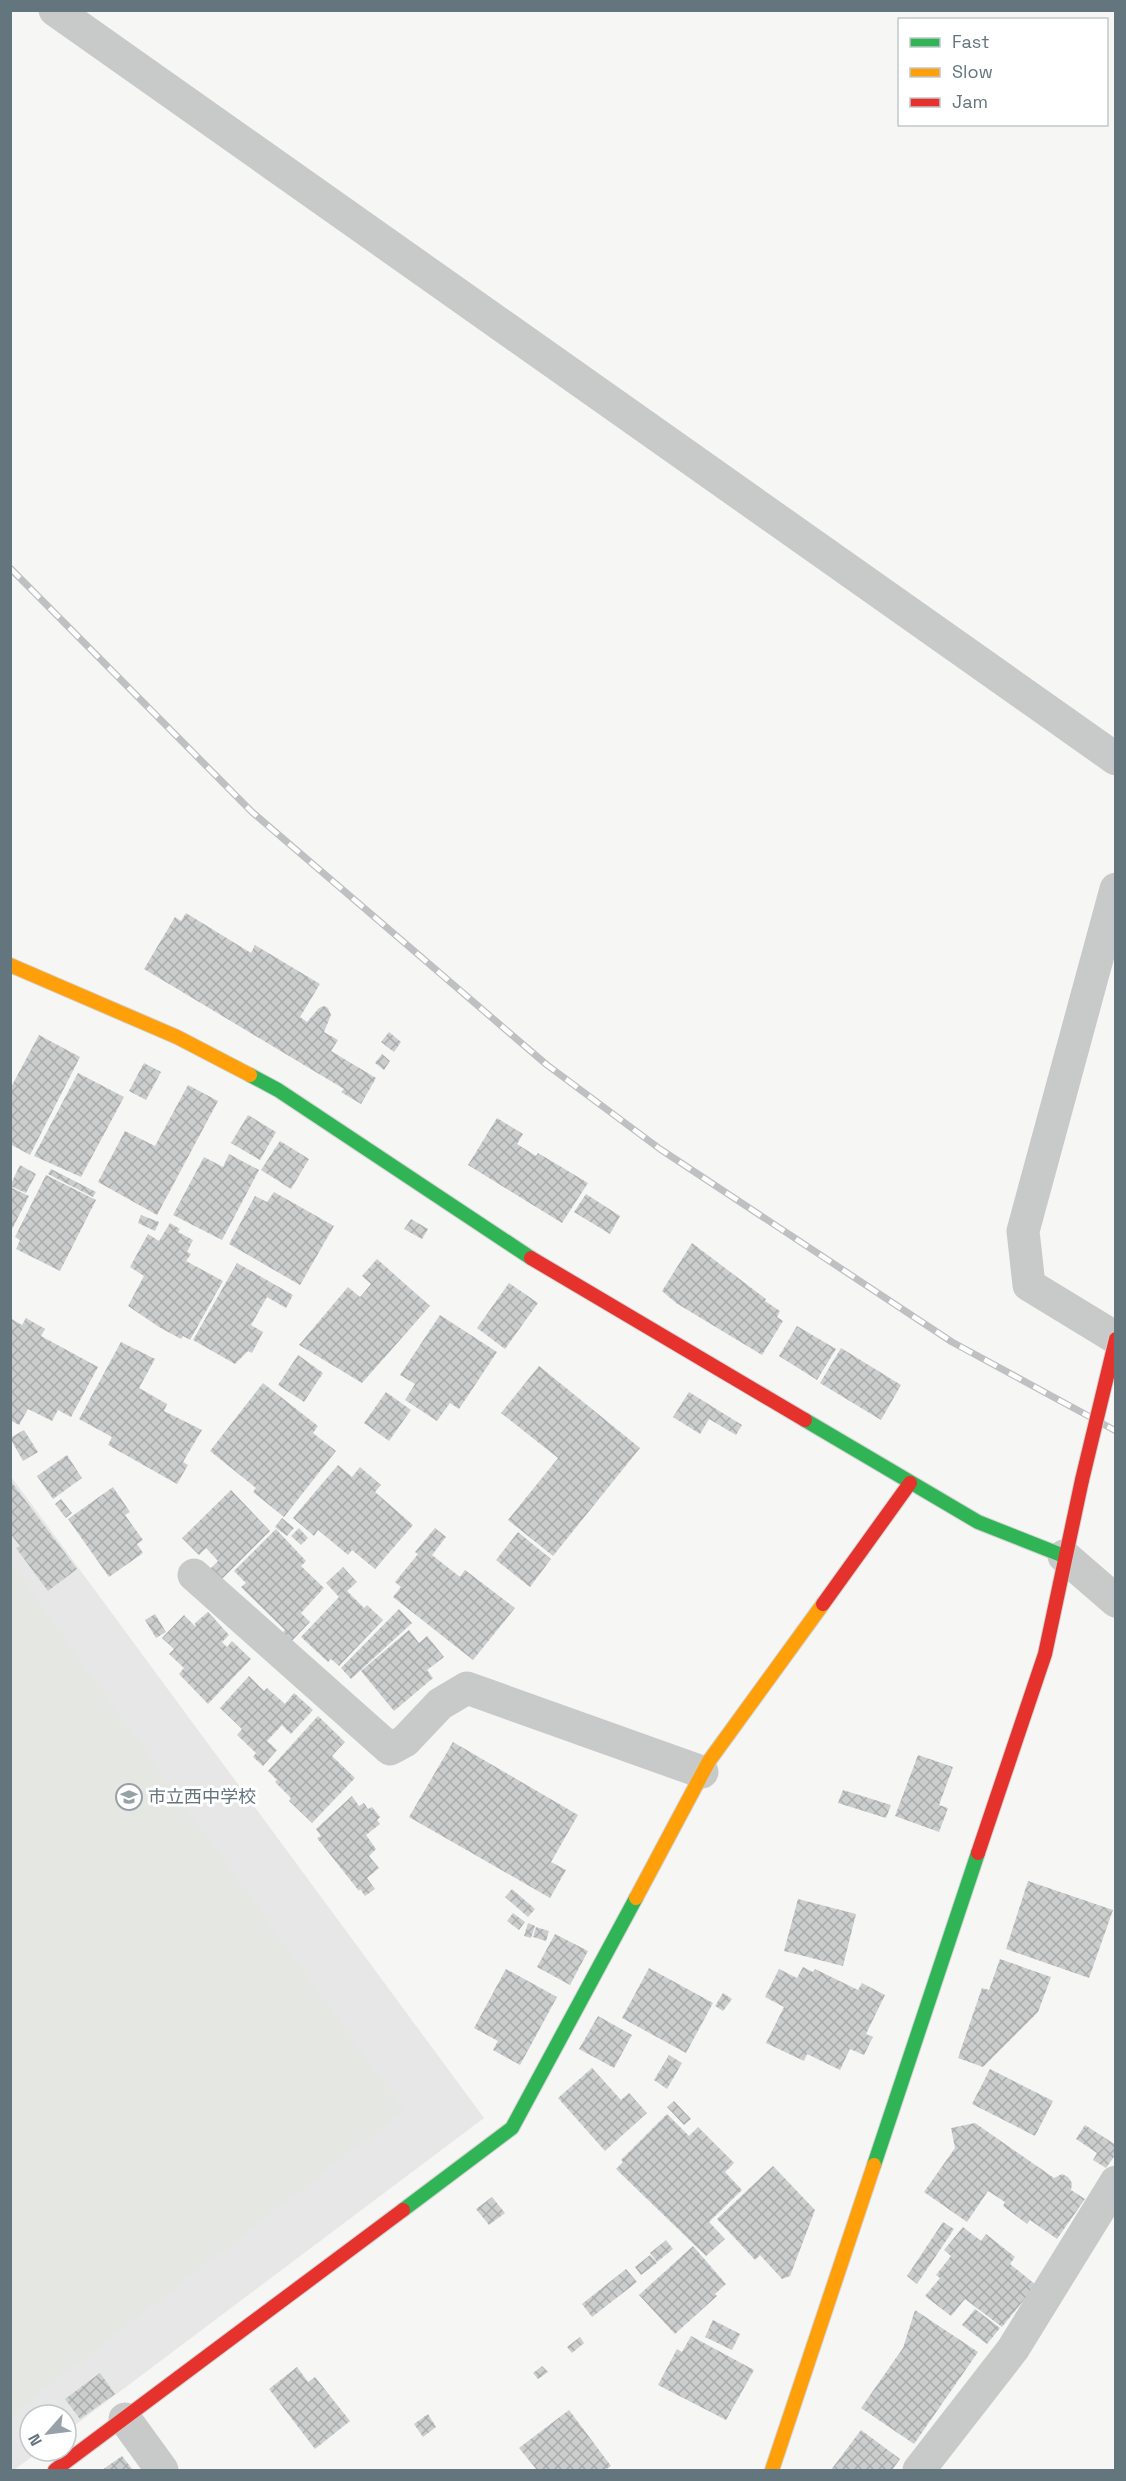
<svg xmlns="http://www.w3.org/2000/svg" width="1126" height="2481" font-family="'Space Grotesk','Noto Sans JP',sans-serif">
<defs>
<pattern id="building-cross-hatch" width="8" height="8" patternUnits="userSpaceOnUse" patternTransform="scale(1.5)"><rect width="8" height="8" fill="#cccece"/><path d="M0 0l8 8M0 8l8-8" fill="none" stroke="#a9acac"/></pattern>
</defs>
<rect width="100%" height="100%" fill="#f6f6f5"/>
<!-- built -->
<polygon fill="#e6e7e6" points="10,1475 484,2118 66,2432 66,2415 30,2415 30,2451 40,2451 14,2470 10,2470"/>
<!-- pitch -->
<polygon fill="#e5e7e2" points="11,1564 403,2110 11,2415 10,2415"/>
<!-- building -->
<g fill="url(#building-cross-hatch)">
<polygon points="186,913 251,953 255,945 320,984 300,1017 307,1022 319,1008 324,1006 328,1008 331,1015 324,1032 338,1040 331,1051 376,1078 361,1104 341,1092 344,1089 144,969 175,917 181,921"/>
<polygon points="389,1032 401,1042 394,1052 381,1042"/>
<polygon points="39,1035 80,1057 30,1155 10,1144 10,1089"/>
<polygon points="382,1054 390,1061 384,1070 375,1063"/>
<polygon points="144,1063 161,1072 146,1100 129,1091"/>
<polygon points="78,1073 124,1097 81,1177 34,1156"/>
<polygon points="188,1085 218,1101 157,1215 98,1182 125,1131 155,1146"/>
<polygon points="248,1115 276,1132 260,1160 231,1143"/>
<polygon points="497,1118 523,1134 517,1144 536,1156 538,1153 588,1183 562,1223 468,1165"/>
<polygon points="280,1141 309,1159 291,1189 261,1170"/>
<polygon points="229,1154 259,1170 222,1240 173,1215 204,1157 223,1167"/>
<polygon points="20,1165 36,1174 26,1193 10,1186"/>
<polygon points="51,1169 96,1192 93,1197 48,1174"/>
<polygon points="46,1175 96,1200 60,1271 16,1249 20,1240 15,1237"/>
<polygon points="10,1187 29,1196 10,1233"/>
<polygon points="274,1192 334,1226 300,1285 229,1244 255,1196 267,1202"/>
<polygon points="586,1194 620,1216 610,1234 574,1212"/>
<polygon points="141,1215 159,1222 155,1231 138,1223"/>
<polygon points="411,1219 428,1229 422,1239 404,1229"/>
<polygon points="170,1223 180,1229 178,1232 193,1240 187,1252 191,1254 186,1261 223,1281 190,1340 183,1336 181,1339 159,1327 128,1306 144,1276 130,1267 148,1234 159,1241"/>
<polygon points="692,1243 766,1299 765,1301 780,1311 777,1317 783,1321 762,1355 676,1303 662,1291"/>
<polygon points="377,1259 430,1306 362,1383 299,1345 348,1287 360,1297 371,1284 362,1276"/>
<polygon points="237,1263 293,1295 286,1308 267,1297 251,1325 263,1332 252,1353 248,1351 235,1364 193,1340"/>
<polygon points="509,1283 538,1303 505,1349 477,1328"/>
<polygon points="440,1315 497,1352 459,1409 450,1403 437,1421 405,1400 415,1384 400,1375"/>
<polygon points="10,1318 22,1325 26,1318 45,1329 41,1336 98,1367 71,1417 58,1410 52,1421 28,1409 19,1425 10,1420"/>
<polygon points="797,1326 836,1349 817,1380 779,1356"/>
<polygon points="121,1342 155,1359 139,1388 167,1404 164,1411 202,1430 183,1462 188,1465 177,1484 108,1445 112,1437 79,1419"/>
<polygon points="841,1348 901,1385 881,1420 820,1383"/>
<polygon points="298,1355 323,1373 304,1402 278,1385"/>
<polygon points="539,1366 640,1448 553,1556 508,1520 558,1458 501,1413"/>
<polygon points="263,1383 318,1426 313,1433 336,1451 284,1517 253,1492 256,1488 210,1451"/>
<polygon points="386,1392 411,1410 389,1441 364,1423"/>
<polygon points="689,1392 742,1425 736,1435 709,1419 700,1434 673,1417"/>
<polygon points="24,1430 38,1452 23,1461 10,1438"/>
<polygon points="67,1455 82,1478 53,1499 37,1476"/>
<polygon points="338,1465 352,1477 360,1467 381,1485 375,1492 413,1525 375,1569 352,1550 348,1555 318,1530 314,1536 293,1518"/>
<polygon points="10,1480 77,1569 48,1591 16,1548 20,1546 10,1533"/>
<polygon points="113,1487 130,1512 125,1515 143,1540 137,1544 143,1553 109,1577 68,1519"/>
<polygon points="231,1490 270,1531 221,1580 210,1569 218,1561 206,1548 199,1555 182,1538"/>
<polygon points="61,1499 72,1513 66,1518 55,1504"/>
<polygon points="282,1518 294,1528 287,1536 275,1527"/>
<polygon points="299,1528 308,1538 301,1545 291,1536"/>
<polygon points="435,1528 446,1537 432,1555 460,1577 465,1570 515,1608 473,1660 393,1597 401,1587 395,1582 418,1554 415,1552"/>
<polygon points="276,1529 306,1561 301,1566 324,1588 301,1613 310,1622 287,1646 278,1637 285,1630 241,1587 246,1583 234,1571"/>
<polygon points="518,1532 551,1559 530,1587 496,1560"/>
<polygon points="343,1567 357,1582 347,1591 364,1608 367,1605 383,1620 339,1666 331,1659 328,1662 301,1637 339,1597 326,1583"/>
<polygon points="399,1609 412,1623 351,1679 341,1668"/>
<polygon points="208,1612 229,1635 222,1642 227,1647 232,1641 251,1659 208,1704 179,1674 184,1668 169,1654 174,1649 162,1638 184,1615 196,1627 195,1623"/>
<polygon points="155,1614 166,1632 156,1638 145,1620"/>
<polygon points="409,1630 419,1643 427,1636 444,1657 427,1670 433,1678 394,1711 361,1671"/>
<polygon points="249,1676 264,1691 267,1688 285,1704 294,1693 313,1710 291,1734 282,1725 267,1741 277,1750 263,1766 253,1757 256,1753 237,1735 242,1729 220,1708"/>
<polygon points="318,1716 345,1742 332,1756 355,1778 312,1823 289,1801 291,1798 275,1782 277,1780 268,1771"/>
<polygon points="453,1742 578,1815 551,1862 566,1870 550,1898 409,1817"/>
<polygon points="918,1755 953,1767 939,1805 948,1808 939,1832 895,1816"/>
<polygon points="843,1790 891,1805 886,1818 838,1803"/>
<polygon points="352,1796 359,1806 364,1803 368,1809 372,1807 380,1817 377,1820 380,1824 366,1835 376,1849 369,1856 379,1868 367,1878 375,1889 365,1896 360,1889 359,1891 317,1838 321,1836 316,1829"/>
<polygon points="1028,1881 1113,1910 1089,1978 1006,1949"/>
<polygon points="512,1889 535,1909 528,1917 505,1897"/>
<polygon points="798,1899 856,1914 843,1966 784,1951"/>
<polygon points="513,1913 525,1922 519,1930 507,1921"/>
<polygon points="528,1923 535,1926 531,1938 524,1936"/>
<polygon points="536,1927 549,1931 546,1941 533,1937"/>
<polygon points="555,1934 588,1951 570,1985 537,1967"/>
<polygon points="1000,1959 1051,1977 1038,2012 983,2067 958,2058 982,1988 989,1990"/>
<polygon points="803,1967 813,1972 815,1969 858,1990 862,1983 885,1995 866,2034 873,2037 864,2055 850,2049 840,2070 807,2054 804,2061 766,2043 784,2007 765,1997 779,1969 797,1978"/>
<polygon points="649,1968 713,2003 686,2053 622,2018"/>
<polygon points="506,1969 557,1997 520,2065 493,2050 498,2041 474,2028"/>
<polygon points="723,1993 732,1999 723,2011 715,2006"/>
<polygon points="598,2016 632,2035 614,2068 579,2049"/>
<polygon points="669,2055 682,2063 667,2089 654,2080"/>
<polygon points="592,2068 621,2100 629,2093 647,2113 605,2151 558,2098"/>
<polygon points="990,2069 1053,2101 1035,2136 972,2104"/>
<polygon points="674,2101 691,2119 684,2125 667,2107"/>
<polygon points="667,2114 689,2136 698,2127 734,2163 725,2172 742,2190 709,2222 725,2239 706,2256 616,2169 623,2162 621,2160"/>
<polygon points="975,2123 1054,2178 1062,2174 1068,2177 1072,2183 1071,2190 1085,2199 1057,2239 1030,2220 1027,2224 1003,2206 1005,2202 988,2191 967,2222 924,2192 955,2148 951,2128"/>
<polygon points="1085,2125 1116,2145 1116,2154 1106,2168 1093,2160 1097,2153 1076,2139"/>
<polygon points="773,2166 815,2210 790,2276 782,2279 760,2255 755,2260 717,2219"/>
<polygon points="492,2197 505,2213 489,2225 476,2209"/>
<polygon points="943,2222 954,2229 917,2284 907,2276"/>
<polygon points="963,2227 981,2241 986,2234 1015,2257 1010,2264 1036,2285 1002,2327 965,2299 951,2316 925,2296 940,2278 936,2275 951,2256 944,2250"/>
<polygon points="666,2240 673,2249 657,2262 650,2253"/>
<polygon points="693,2246 726,2284 715,2294 717,2296 675,2334 639,2295"/>
<polygon points="650,2255 657,2263 641,2275 635,2267"/>
<polygon points="626,2269 637,2282 592,2317 582,2304"/>
<polygon points="975,2309 1000,2328 987,2344 962,2325"/>
<polygon points="915,2310 978,2352 914,2444 861,2408 903,2348"/>
<polygon points="713,2320 740,2334 732,2350 705,2337"/>
<polygon points="691,2336 754,2370 726,2420 658,2385 677,2349 682,2352"/>
<polygon points="580,2337 584,2343 572,2353 567,2347"/>
<polygon points="542,2366 548,2372 538,2379 533,2373"/>
<polygon points="297,2367 308,2382 315,2377 350,2421 315,2449 269,2389"/>
<polygon points="100,2373 115,2394 80,2419 65,2399"/>
<polygon points="569,2410 611,2466 605,2470 537,2470 519,2448"/>
<polygon points="428,2414 436,2427 423,2437 414,2424"/>
<polygon points="861,2430 900,2459 892,2470 831,2470"/>
<polygon points="122,2456 133,2470 102,2470"/>
</g>
<g fill="none" stroke-linecap="round" stroke-linejoin="round">
<defs>
<g id="fast">
<polyline points="250,1075 278,1090 531,1258"/>
<polyline points="805,1420 978,1522 1064,1556"/>
<polyline points="874,2165 978,1853"/>
<polyline points="403,2210 512,2128 636,1898"/>
</g>
<g id="slow">
<polyline points="10,965 177,1037 250,1075"/>
<polyline points="636,1898 709,1761 823,1604"/>
<polyline points="772,2470 874,2165"/>
</g>
<g id="jam">
<polyline points="531,1258 805,1420"/>
<polyline points="823,1604 910,1483"/>
<polyline points="978,1853 1045,1654 1082,1480"/>
<polyline points="55,2470 403,2210"/>
</g>
</defs>
<!-- fast casing -->
<use href="#fast" stroke="#d1d3d3" stroke-width="16"/>
<!-- slow casing -->
<use href="#slow" stroke="#d1d3d3" stroke-width="16"/>
<!-- jam casing -->
<use href="#jam" stroke="#d1d3d3" stroke-width="16"/>
<!-- street -->
<g stroke="#c8caca" stroke-width="33">
<polyline points="55,10 1116,759"/>
<polyline points="1116,889 1023,1231 1029,1285 1116,1338"/>
<polyline points="1064,1556 1116,1601"/>
<polyline points="194,1575 390,1749 405,1741 440,1704 467,1688 702,1772"/>
<polyline points="125,2419 162,2470"/>
<polyline points="919,2470 1013,2349 1116,2182"/>
</g>
<!-- fast -->
<use href="#fast" stroke="#30b455" stroke-width="14"/>
<!-- slow -->
<use href="#slow" stroke="#ff9f0a" stroke-width="14"/>
<!-- jam -->
<use href="#jam" stroke="#e5322d" stroke-width="14"/>
<defs>
<polyline id="rail" points="10,568 252,812 547,1065 660,1149 952,1342 1116,1431"/>
</defs>
<!-- rail casing -->
<use href="#rail" stroke="#bec0c1" stroke-width="7"/>
<!-- rail -->
<use href="#rail" stroke="#fff" stroke-width="4.5" stroke-dasharray="14" stroke-linecap="butt"/>
<defs>
<polyline id="jam-bridge" points="1082,1480 1116,1339"/>
</defs>
<!-- jam-bridge casing -->
<use href="#jam-bridge" stroke="#d1d3d3" stroke-width="16" stroke-linecap="butt"/>
<!-- jam-bridge -->
<use href="#jam-bridge" stroke="#e5322d" stroke-width="14"/>
</g>
<!-- icons -->
<defs>
<symbol id="school-ring" viewBox="-11 -11 22 22"><circle r="9.5" fill="#fff" stroke="#96a2a7" stroke-width="1.5"/><path d="M0-5L7-2L0 1L-7-2ZM-4 1L0 2.5L4 1V4Q0 6-4 4Z" fill="#96a2a7"/></symbol>
</defs>
<g fill-rule="evenodd">
<use href="#school-ring" x="114" y="1782" width="30" height="30"/>
</g>
<g text-anchor="middle" stroke-width="6" stroke-linejoin="round" paint-order="stroke">
<!-- poi labels -->
<g font-size="18" fill="#63757d" stroke="#fff" text-anchor="start">
<text x="148" y="1803">市立西中学校</text>
</g>
</g>
<!-- border -->
<rect width="1126" height="2481" fill="none" stroke="#63757d" stroke-width="24"/>
<!-- legend -->
<rect x="898" y="18" width="210" height="108" fill="#ffffff" stroke="#c1c8cb" stroke-width="1.5"/>
<rect x="910" y="38" width="30" height="9" fill="#30b455" stroke="#c1c8cb" stroke-width="1.5"/>
<text x="952" y="48" font-size="18" fill="#63757d">Fast</text>
<rect x="910" y="68" width="30" height="9" fill="#ff9f0a" stroke="#c1c8cb" stroke-width="1.5"/>
<text x="952" y="78" font-size="18" fill="#63757d">Slow</text>
<rect x="910" y="98" width="30" height="9" fill="#e5322d" stroke="#c1c8cb" stroke-width="1.5"/>
<text x="952" y="108" font-size="18" fill="#63757d">Jam</text>
<!-- north arrow -->
<g transform="translate(48 2433) rotate(242)"><circle r="28" fill="#ffffff" stroke="#c1c8cb" stroke-width="1.5"/>
<path d="M0-4.5L10 22L0 15L-10 22Z" fill="#96a2a7"/>
<text y="-9" font-size="16" font-weight="bold" text-anchor="middle" fill="#63757d">N</text>
</g>
</svg>
